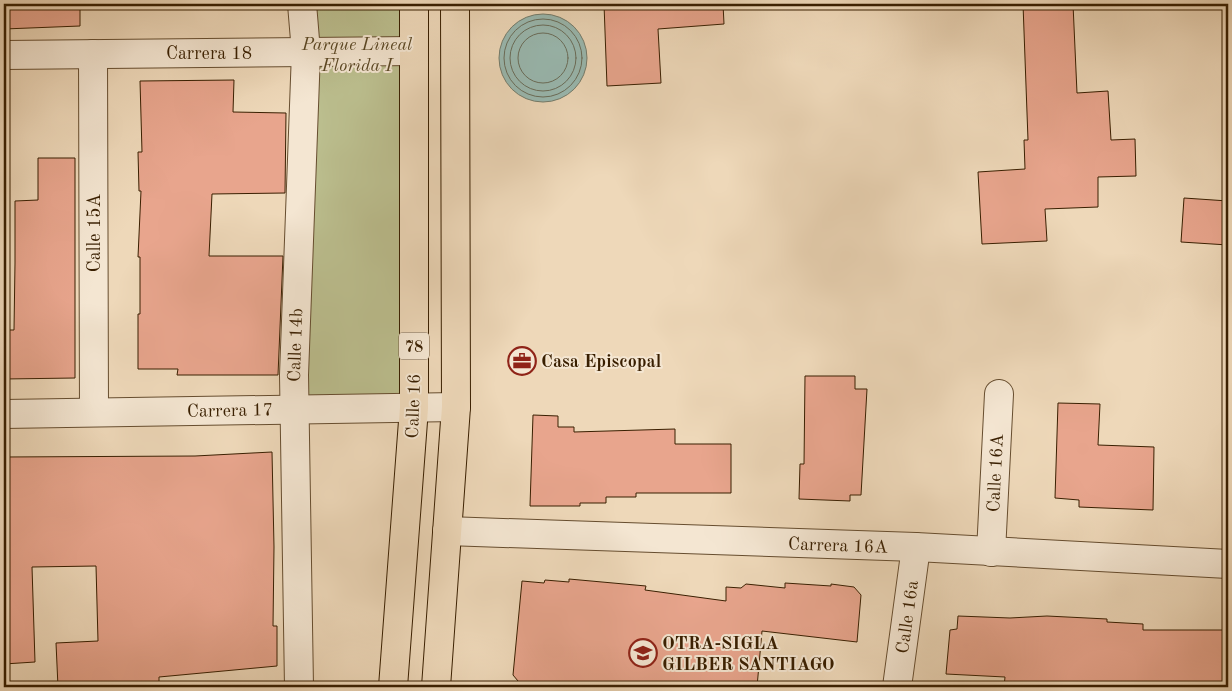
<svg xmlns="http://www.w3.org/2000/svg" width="1232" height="691" font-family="'Old Standard TT',serif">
<rect width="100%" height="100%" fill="#eed8b9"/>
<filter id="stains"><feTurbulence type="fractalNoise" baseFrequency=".004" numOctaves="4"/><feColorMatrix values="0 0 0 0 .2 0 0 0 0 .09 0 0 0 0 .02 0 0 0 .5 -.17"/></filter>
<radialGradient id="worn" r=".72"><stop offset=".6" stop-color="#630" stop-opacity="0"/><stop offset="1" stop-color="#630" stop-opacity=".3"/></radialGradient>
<!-- green -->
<polygon fill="#bbbe8e" stroke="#7a6e48" points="306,4 407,4 403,394 307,399"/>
<!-- water -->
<circle fill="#99b9b1" stroke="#737b6b" cx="543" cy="58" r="44"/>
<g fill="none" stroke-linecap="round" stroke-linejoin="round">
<!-- shore -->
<g stroke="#696c59" stroke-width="1">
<circle cx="543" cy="58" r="39"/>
<circle cx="543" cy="58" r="33"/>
<circle cx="543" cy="58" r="25"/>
</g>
</g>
<!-- building -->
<g fill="#e8a58d" stroke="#391f01">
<polygon points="4,4 80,4 80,26 4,29"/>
<polygon points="604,4 723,4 724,24 658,29 661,83 607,86"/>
<polygon points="1023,4 1073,4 1077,93 1108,91 1111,140 1135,139 1136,176 1098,177 1098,207 1045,209 1047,241 982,244 978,172 1025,169 1024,140 1028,140"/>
<polygon points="234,80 233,112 286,113 285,193 212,194 209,256 283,256 278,375 177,375 178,369 138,369 138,314 140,314 140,257 138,257 141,191 139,191 138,152 142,152 140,81"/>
<polygon points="38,158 75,158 75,378 4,379 4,330 14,330 15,263 15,201 38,200"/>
<polygon points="1184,198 1228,201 1228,245 1181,242"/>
<polygon points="805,376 855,376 855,389 867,389 861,495 850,495 850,501 799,499 800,464 804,464"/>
<polygon points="1058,403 1100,404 1098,445 1154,447 1153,510 1079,507 1079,500 1055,498"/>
<polygon points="533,415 558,416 558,427 574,427 574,432 675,429 675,444 731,444 731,493 636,493 636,497 606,497 606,503 580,503 580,506 530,506"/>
<polygon points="272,452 274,547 273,626 277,626 277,666 159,677 159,682 99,683 100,687 58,687 56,643 98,641 96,566 32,567 35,662 4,664 4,457 195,456"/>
<polygon points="569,579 646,586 645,590 726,601 726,587 741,588 746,584 785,588 785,583 831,586 831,584 854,587 861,595 857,642 762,631 757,687 523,687 513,675 522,581 544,583 545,580 569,582"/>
<polygon points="958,616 1010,618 1047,616 1107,619 1107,622 1143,624 1143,630 1228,630 1228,687 1004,687 1005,677 946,674 950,630 957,629"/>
</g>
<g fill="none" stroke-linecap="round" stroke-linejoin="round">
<defs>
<g id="minor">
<polyline points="93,54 94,412"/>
<polyline points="4,55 414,51"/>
<polyline points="4,414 456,407"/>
<polyline points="447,531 916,547 1228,564"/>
<polyline points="991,552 999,394"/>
<polyline points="299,687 294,375 306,52 302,4"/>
<polyline points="897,687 916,547"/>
</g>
<g id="highway">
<polyline points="393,687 414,408 414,4"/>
<polyline points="436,687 456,407 455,4"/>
</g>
</defs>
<!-- minor casing -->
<use href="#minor" stroke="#664d2f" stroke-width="30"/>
<!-- highway casing -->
<use href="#highway" stroke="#391f01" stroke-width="30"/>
<!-- minor -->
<use href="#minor" stroke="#f4e6d2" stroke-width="28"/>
<!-- highway -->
<use href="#highway" stroke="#eed8b9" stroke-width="28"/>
</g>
<!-- icons -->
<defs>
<symbol id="office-ring" viewBox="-11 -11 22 22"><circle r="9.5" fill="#f4e6d2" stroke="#8f2418" stroke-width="1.5"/><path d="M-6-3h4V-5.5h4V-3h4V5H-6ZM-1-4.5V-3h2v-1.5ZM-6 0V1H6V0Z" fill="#8f2418"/></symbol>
<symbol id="school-ring" viewBox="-11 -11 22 22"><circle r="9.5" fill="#f4e6d2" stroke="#8f2418" stroke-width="1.5"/><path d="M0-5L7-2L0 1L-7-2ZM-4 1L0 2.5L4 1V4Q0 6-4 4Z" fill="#8f2418"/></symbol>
</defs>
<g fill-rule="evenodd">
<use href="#office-ring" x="506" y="345" width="32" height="32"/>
<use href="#school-ring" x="627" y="637" width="32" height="32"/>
</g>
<g text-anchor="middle" stroke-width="4" stroke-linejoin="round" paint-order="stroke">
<!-- shield labels -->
<rect fill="#f4e6d2" stroke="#715b40" stroke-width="1" x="399" y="332.5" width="30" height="27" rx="4"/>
<g font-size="16" font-weight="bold" fill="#391f01">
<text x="414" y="352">78</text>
</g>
<!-- park labels -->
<g font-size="18" font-style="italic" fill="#5a4724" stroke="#f4e6d2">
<text x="357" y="50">Parque Lineal<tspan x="357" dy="21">Florida I</tspan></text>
</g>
<!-- street labels -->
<g font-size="18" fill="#391f01" stroke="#f4e6d2">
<text x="209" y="59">Carrera 18</text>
<text transform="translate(94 233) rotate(-90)" y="6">Calle 15A</text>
<text transform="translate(295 345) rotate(-88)" y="6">Calle 14b</text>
<text transform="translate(413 406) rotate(-88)" y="6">Calle 16</text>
<text transform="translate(230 410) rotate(-1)" y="6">Carrera 17</text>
<text transform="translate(995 473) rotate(-87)" y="6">Calle 16A</text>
<text transform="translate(838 545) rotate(2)" y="6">Carrera 16A</text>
<text transform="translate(907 617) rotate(-82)" y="6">Calle 16a</text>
</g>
<!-- poi labels -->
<g font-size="18" font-weight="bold" fill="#391f01" stroke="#f4e6d2" text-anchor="start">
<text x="541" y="367">Casa Episcopal</text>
<text x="662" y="649">OTRA-SIGLA<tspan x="662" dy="21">GILBER SANTIAGO</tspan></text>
</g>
</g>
<!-- margin -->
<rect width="1232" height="691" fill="none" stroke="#eed8b9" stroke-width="20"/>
<rect x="5" y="5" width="1222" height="681" fill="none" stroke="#391f01" stroke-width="2.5"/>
<rect x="10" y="10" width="1212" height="671" fill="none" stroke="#391f01"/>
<rect width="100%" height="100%" filter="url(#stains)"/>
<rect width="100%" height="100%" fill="url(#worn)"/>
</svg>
